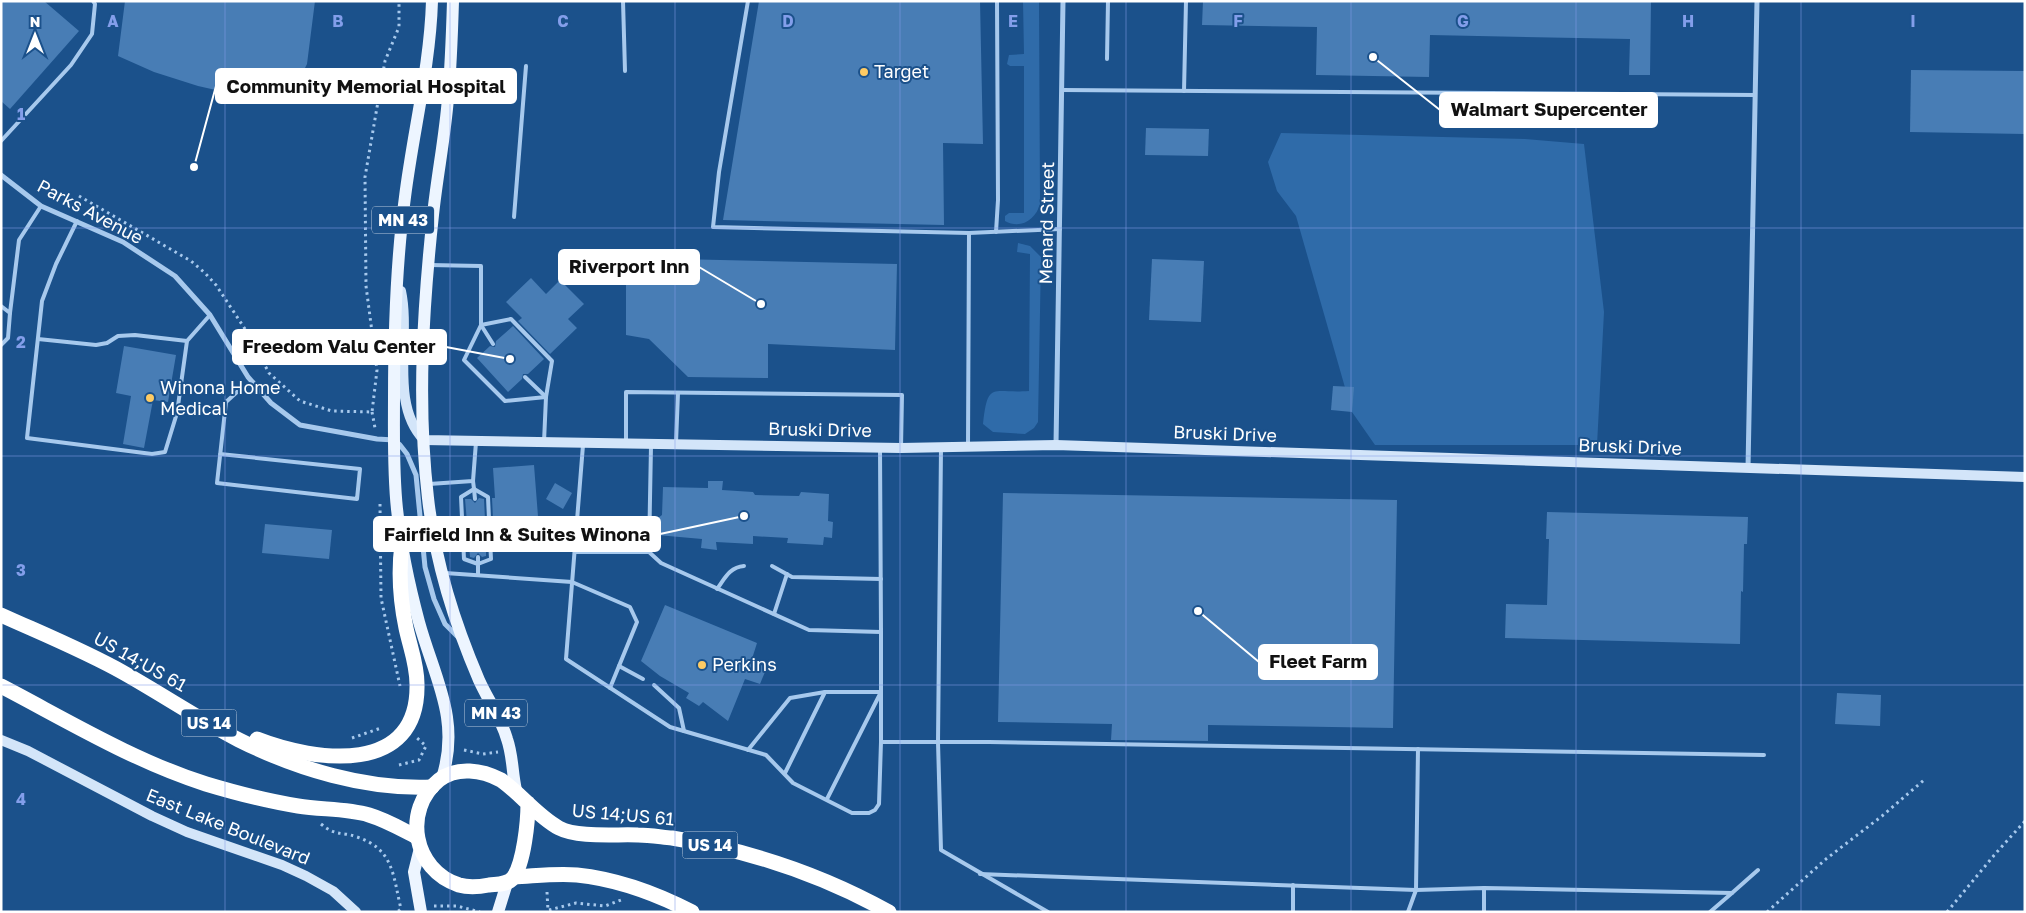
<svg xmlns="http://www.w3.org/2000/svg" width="2026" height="913" font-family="'Golos Text',sans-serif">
<rect width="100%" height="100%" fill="#1b518b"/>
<!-- green -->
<g fill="#2f6ba9">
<path d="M1023,1h16l1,203c-4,15 -19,26 -35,17v-5l4,-3h15v-147h-14l-3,-2 2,-9 15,-1z"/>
<polygon points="1281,133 1525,139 1584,144 1604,312 1597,445 1375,445 1352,412 1296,216 1277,191 1268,162"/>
<path d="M1018,243l12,3 11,11 -3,165 -4,6 -9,6 -32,-2 -10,-8c5,-44 9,-30 46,-33l1,-137 -13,-2z"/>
</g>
<!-- building -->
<g fill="#487db5">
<polygon points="1,1 44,1 79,31 10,109 1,101"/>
<polygon points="125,1 315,1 307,64 294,90 292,100 238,95 198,86 154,72 118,56"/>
<polygon points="759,1 980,1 983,144 943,143 944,225 723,220"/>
<polygon points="1203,1 1651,1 1650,75 1629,75 1630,39 1430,35 1429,77 1316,75 1317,27 1202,25"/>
<polygon points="1911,70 2025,71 2025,134 1910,132"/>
<polygon points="1146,128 1209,129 1208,156 1145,155"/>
<polygon points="634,258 897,264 895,350 768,344 768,378 688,377 649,339 626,335 626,272 634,272"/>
<polygon points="1152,259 1204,261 1201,322 1149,320"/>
<polygon points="531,278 546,294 560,280 584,304 568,319 577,328 550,354 518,321 522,318 506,302"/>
<polygon points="513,326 544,359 528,374 523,374 522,379 508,392 477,358 490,346 495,347 496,341"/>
<polygon points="124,346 176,355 168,402 153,400 144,448 123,444 131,396 116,393"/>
<polygon points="1333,386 1354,387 1352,412 1331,410"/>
<polygon points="534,465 540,542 494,545 493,538 489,536 486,540 486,556 482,557 478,553 474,558 470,557 465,499 471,499 475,503 479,498 484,499 485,520 488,522 491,522 493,519 492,498 495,498 493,468"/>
<polygon points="708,481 723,481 722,490 753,492 755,495 799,496 801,492 829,494 828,521 833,522 832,538 824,537 823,545 787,543 788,538 753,536 753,544 716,542 717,550 701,548 702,539 657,535 658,518 662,515 663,487 708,488"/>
<polygon points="555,483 572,493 563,509 546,499"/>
<polygon points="1003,493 1397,500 1393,728 1208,725 1208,741 1111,740 1112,724 998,722"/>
<polygon points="1547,512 1748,517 1747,544 1744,544 1743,592 1741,591 1740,644 1505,638 1506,604 1547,605 1549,539 1546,539"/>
<polygon points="265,524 332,530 329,559 262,553"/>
<polygon points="665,605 757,643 751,662 767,667 760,684 745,679 728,721 703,702 699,706 686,698 689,693 660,676 641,661"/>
<polygon points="1837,693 1881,695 1880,726 1835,724"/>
</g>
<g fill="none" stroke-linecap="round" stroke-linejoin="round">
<!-- path -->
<g stroke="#a7c9ed" stroke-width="3" stroke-dasharray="2.5 4" stroke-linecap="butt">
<polyline points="79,196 191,261 205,273 216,285 247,332 269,373 300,401 332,411 372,412 377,370 366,286 365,177 385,61 399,27 399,1"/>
<polyline points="372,412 375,428"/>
<polyline points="380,504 381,598 400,686"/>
<polyline points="352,738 381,728"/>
<polyline points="464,750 483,754 498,752"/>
<polyline points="399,765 419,760 426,746 417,738"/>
<path d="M321,824c16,13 20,7 36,13 37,12 36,39 44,72l-4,3"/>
<polyline points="547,892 548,911"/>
<polyline points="434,906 457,906 480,912"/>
<polyline points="549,910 576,903 605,906 621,900"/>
<polyline points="1767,912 1826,859 1882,816 1924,780"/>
<polyline points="1947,912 1996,853 2025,821"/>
</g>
<!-- lane -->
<g stroke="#a7c9ed" stroke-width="4">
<polyline points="623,1 625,71"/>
<polyline points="748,1 719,172 713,227 969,233 1060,229"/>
<polyline points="1107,59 1108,1"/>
<polyline points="1062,90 1755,95"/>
<polyline points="1184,91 1186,1"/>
<polyline points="1,141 71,65 92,34 95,4 93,1"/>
<polyline points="514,217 526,66"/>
<polyline points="77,221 56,264 42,301 27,438 152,454 165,452 177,413 187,341 210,315"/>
<polyline points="996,232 998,200 997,1"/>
<polyline points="429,265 481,266 481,325 511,319 552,361 546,397"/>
<polyline points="1,306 10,313 19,240 41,206"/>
<polyline points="38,339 96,345 107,343 118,336 135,335 187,341"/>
<polyline points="493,344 481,325 464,360 505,401 546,397 544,442"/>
<polyline points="1,345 8,338 10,313"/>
<polyline points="525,377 546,397"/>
<polyline points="626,443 626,392 902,395 901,448"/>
<polyline points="676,443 678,393"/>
<polyline points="583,445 566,659 670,727 766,755 793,783 852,813 869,813 875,810 879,804 881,742"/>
<polyline points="651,446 649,552 661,563 809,630 881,632 880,448"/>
<polyline points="968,446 969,233"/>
<polyline points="941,448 938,742 941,850 1048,912"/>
<polyline points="220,454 360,469 357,499 217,483 226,402 237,392 253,382"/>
<polyline points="473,481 474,489 461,497 464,559 478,564 478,575"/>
<polyline points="429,484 473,481 476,442"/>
<polyline points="474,489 488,497 489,519"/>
<polyline points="474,489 475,499"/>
<polyline points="575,552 649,552"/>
<polyline points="478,557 478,564 491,559 490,540"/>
<polyline points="772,566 792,577 881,579"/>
<polyline points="445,573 572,582 630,607 637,622 610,688"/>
<path d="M717,589c8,-11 13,-22 27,-23"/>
<polyline points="774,614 787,574"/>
<polyline points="881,632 881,742 989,742 1764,755"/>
<polyline points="619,666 643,679"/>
<polyline points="654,685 679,708 684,731"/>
<polyline points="748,750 790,698 825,692"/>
<polyline points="785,773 825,692 881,692 827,799"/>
<polyline points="980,874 1416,890 1484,888 1732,893 1758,870"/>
<polyline points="1293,885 1293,912"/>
<polyline points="1484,888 1484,912"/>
<polyline points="1408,912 1416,890 1418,749"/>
<polyline points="1710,912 1732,893"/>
</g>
<!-- street -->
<g stroke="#a7c9ed" stroke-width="5">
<polyline points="1,175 41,206 123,242 175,276 210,315 248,377 271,403 300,425 377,439 394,440 400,445 407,454 416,475 425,567 434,599 445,624 458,637"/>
<polyline points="1056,445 1063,1"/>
<polyline points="1748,468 1757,1"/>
</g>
<!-- secondary -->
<g stroke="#d3e5f9" stroke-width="10">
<path d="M401,291c10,46 -12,113 23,149l477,8 155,-3 969,32"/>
<polyline points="1,740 28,751 152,816 187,832 282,865 306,876 333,891 356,912"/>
</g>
<!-- primary -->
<g stroke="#edf5ff" stroke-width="12">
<path d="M432,1c-2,66 -19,131 -27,196 -9,66 -11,135 -11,201 0,37 -1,74 3,111 4,38 12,76 22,113 15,55 42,97 23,156"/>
<path d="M453,1c-1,33 -2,65 -5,97 -3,39 -11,78 -15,117 -10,93 -16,189 -5,283 7,63 26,124 51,182 9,20 22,38 28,59 6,17 5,34 9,51"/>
<polyline points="420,848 414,872 421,912"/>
<polyline points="498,912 507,883"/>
</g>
<!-- highway -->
<g stroke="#fff" stroke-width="15">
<path d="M1,615c42,19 84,36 123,58 39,22 76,47 115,67 58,29 127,50 193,47"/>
<path d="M1,686c67,35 133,75 205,98 30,9 61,17 92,22 23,4 48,2 71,9 17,5 32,14 48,22"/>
<path d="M257,739c59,23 162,37 160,-55 0,-20 -7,-37 -11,-56 -6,-29 -8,-54 -4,-84"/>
<path d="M528,803c0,18 -4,60 -15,75 -6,7 -15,6 -24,7 -10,2 -20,3 -30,0 -46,-15 -57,-75 -20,-105 18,-14 43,-10 62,0 20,14 36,36 58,48 19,10 57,6 79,7 11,0 23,2 34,3 76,12 150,37 217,74"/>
<path d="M514,877c21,-1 43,-4 63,-2 39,4 80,19 115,37"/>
</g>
</g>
<!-- grid -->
<path fill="none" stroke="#839eea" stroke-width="1" stroke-opacity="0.55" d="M225,1v911M450,1v911M675,1v911M900,1v911M1126,1v911M1351,1v911M1576,1v911M1801,1v911M1,228h2024M1,456h2024M1,685h2024"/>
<!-- markers -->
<g fill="#fecb64" stroke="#1b518b" stroke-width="2">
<circle cx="864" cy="72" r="5"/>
<circle cx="150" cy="398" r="5"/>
<circle cx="702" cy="665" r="5"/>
</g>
<g text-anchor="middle" stroke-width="4" stroke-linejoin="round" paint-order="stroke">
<!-- shield labels -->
<g fill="#1b518b" stroke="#bbcbdc" stroke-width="1">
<rect x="372" y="206.5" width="62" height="27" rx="4"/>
<rect x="465" y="699.5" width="62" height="27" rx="4"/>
<rect x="181.5" y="709.5" width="55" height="27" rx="4"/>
<rect x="682.5" y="831.5" width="55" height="27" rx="4"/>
</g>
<g font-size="16" font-weight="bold" fill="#fff">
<text x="403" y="226">MN 43</text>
<text x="496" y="719">MN 43</text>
<text x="209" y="729">US 14</text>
<text x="710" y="851">US 14</text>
</g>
<!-- poi labels -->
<g font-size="18" fill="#fff" stroke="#1b518b" text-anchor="start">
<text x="874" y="78">Target</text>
<text x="160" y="394">Winona Home<tspan x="160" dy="21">Medical</tspan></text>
<text x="712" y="671">Perkins</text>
</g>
<!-- street labels -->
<g font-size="18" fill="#fff" stroke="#1b518b">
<text transform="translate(90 212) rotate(28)" y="6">Parks Avenue</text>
<text transform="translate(1047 223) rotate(-89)" y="6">Menard Street</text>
<text transform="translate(820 430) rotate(1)" y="6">Bruski Drive</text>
<text transform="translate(1225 434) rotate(2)" y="6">Bruski Drive</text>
<text transform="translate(1630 447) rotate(2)" y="6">Bruski Drive</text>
<text transform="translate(140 662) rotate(29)" y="6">US 14;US 61</text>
<text transform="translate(623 815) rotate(5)" y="6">US 14;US 61</text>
<text transform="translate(228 827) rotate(22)" y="6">East Lake Boulevard</text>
</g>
</g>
<g font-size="16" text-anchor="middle" font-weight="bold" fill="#839eea" stroke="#1b518b" stroke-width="4" stroke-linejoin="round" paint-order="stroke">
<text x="113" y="27">A</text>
<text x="338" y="27">B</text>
<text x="563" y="27">C</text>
<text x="788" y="27">D</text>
<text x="1013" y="27">E</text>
<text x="1238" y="27">F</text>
<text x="1463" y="27">G</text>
<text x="1688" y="27">H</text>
<text x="1913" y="27">I</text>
<text x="21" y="120">1</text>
<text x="21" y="348">2</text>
<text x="21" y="576">3</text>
<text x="21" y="805">4</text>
</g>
<!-- callouts -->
<path fill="none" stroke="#fff" stroke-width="2" d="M194 167L216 86M1373 57L1440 110M761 304L699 267M510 359L446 347M744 516L660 534M1198 611L1259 662"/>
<g fill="#fff" stroke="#1b518b" stroke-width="2">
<circle cx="194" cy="167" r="5"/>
<circle cx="1373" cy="57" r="5"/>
<circle cx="761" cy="304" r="5"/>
<circle cx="510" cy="359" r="5"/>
<circle cx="744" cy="516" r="5"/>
<circle cx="1198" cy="611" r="5"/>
</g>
<g fill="#fff" stroke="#fff" stroke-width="2">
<rect x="216" y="69" width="300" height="34" rx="5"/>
<rect x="1440" y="93" width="217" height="34" rx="5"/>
<rect x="559" y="250" width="140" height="34" rx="5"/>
<rect x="233" y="330" width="213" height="34" rx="5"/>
<rect x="374" y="517" width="286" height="34" rx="5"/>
<rect x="1259" y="645" width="118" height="34" rx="5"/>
</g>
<g font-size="19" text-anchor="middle" font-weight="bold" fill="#111">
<text x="366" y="93">Community Memorial Hospital</text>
<text x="1549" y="116">Walmart Supercenter</text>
<text x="629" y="273">Riverport Inn</text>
<text x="339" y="353">Freedom Valu Center</text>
<text x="517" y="541">Fairfield Inn &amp; Suites Winona</text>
<text x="1318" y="668">Fleet Farm</text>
</g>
<!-- border -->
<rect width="2026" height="913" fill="none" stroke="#ffffff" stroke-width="5"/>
<!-- north arrow -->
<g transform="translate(35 35)" stroke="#1b518b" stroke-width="4" paint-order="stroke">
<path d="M0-4L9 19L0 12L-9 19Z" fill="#ffffff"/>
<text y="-8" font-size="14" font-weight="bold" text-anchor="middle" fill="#ffffff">N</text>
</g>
</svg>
